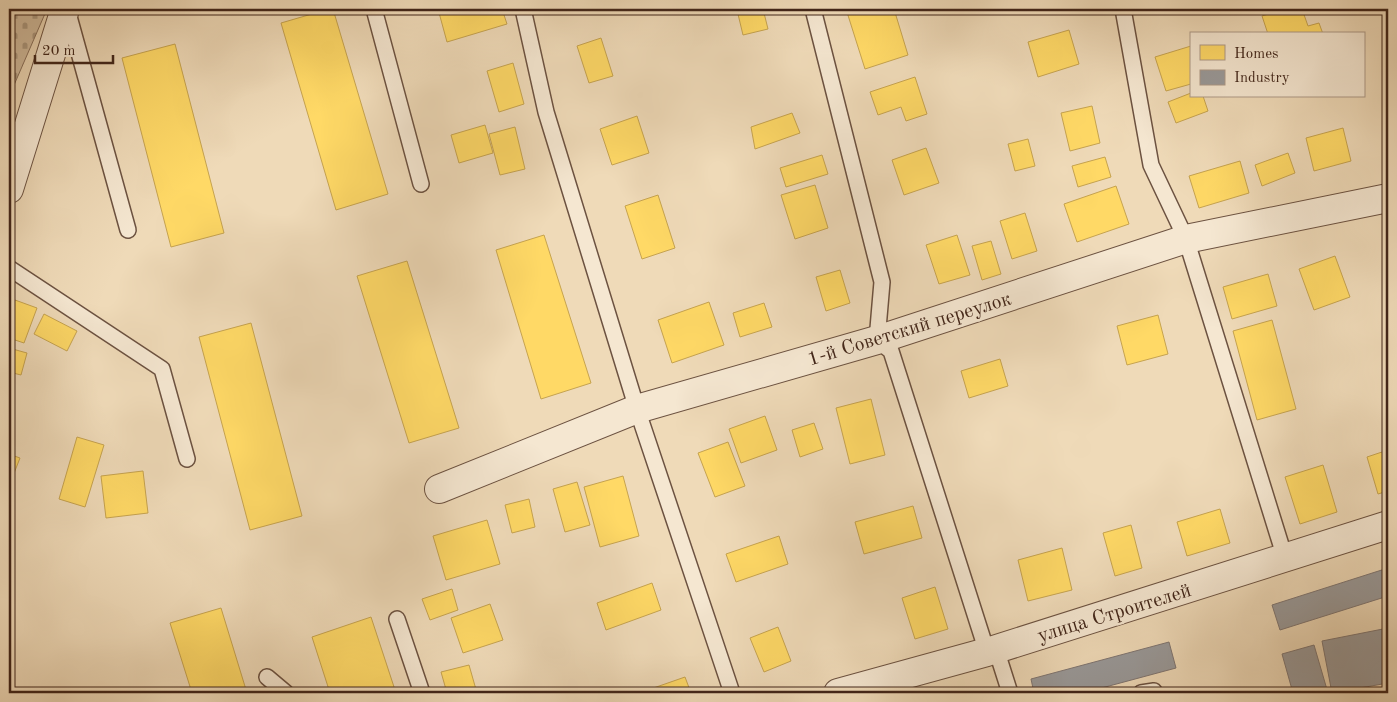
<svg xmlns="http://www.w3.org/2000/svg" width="1397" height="702" font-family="'Old Standard TT',serif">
<defs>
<pattern id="cemetery-stones" width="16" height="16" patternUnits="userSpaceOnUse" patternTransform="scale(1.25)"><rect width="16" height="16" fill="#d1bb9d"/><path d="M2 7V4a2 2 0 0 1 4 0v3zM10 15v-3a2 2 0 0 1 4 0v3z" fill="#ab987f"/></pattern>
</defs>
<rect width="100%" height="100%" fill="#efdab8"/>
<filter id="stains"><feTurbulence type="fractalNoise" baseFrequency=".004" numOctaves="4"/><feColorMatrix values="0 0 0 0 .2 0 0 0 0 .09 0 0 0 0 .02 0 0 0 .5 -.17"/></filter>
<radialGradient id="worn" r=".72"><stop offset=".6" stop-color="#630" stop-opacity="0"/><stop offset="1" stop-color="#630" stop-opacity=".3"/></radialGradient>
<!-- cemetery -->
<polygon fill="url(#cemetery-stones)" stroke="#89705b" points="9,9 47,9 11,92 9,91"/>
<!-- homes -->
<g fill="#ffd966" stroke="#c6a34f">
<polygon points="329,9 333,9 388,194 336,210 281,23"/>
<polygon points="438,9 476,9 477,11 502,9 507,24 447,42"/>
<polygon points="724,9 763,9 768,29 743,35 737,10 725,13"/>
<polygon points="846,9 894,9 908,55 865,69"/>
<polygon points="1285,9 1302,9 1308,26 1319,23 1323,34 1268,34 1262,16"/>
<polygon points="1069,30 1079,64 1038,77 1028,42"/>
<polygon points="601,38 613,76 589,83 577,46"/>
<polygon points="175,44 224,233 171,247 122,58"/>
<polygon points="1191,46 1191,84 1166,91 1155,57"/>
<polygon points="513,63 524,104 499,112 487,71"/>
<polygon points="915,77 927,114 906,121 901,107 878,115 870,92"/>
<polygon points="1191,93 1191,96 1203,96 1208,111 1176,123 1168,102"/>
<polygon points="1092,106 1100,143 1070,151 1061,113"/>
<polygon points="792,113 800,133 755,149 751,127"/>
<polygon points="637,116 649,153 612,165 600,129"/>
<polygon points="485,125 493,153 459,163 451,135"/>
<polygon points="515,127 525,169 500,175 489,134"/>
<polygon points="1343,128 1351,161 1314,171 1306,138"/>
<polygon points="1028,139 1035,166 1015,171 1008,144"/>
<polygon points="926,148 939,183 904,195 892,160"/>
<polygon points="1288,153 1295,173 1262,186 1255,165"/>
<polygon points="822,155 828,174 786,187 780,168"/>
<polygon points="1105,157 1111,177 1078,187 1072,166"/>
<polygon points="1240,161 1249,193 1199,208 1189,176"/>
<polygon points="815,185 828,228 795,239 781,195"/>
<polygon points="1116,186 1129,224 1077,242 1064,204"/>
<polygon points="658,195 675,248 642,259 625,206"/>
<polygon points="1025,213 1037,251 1012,259 1000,221"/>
<polygon points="544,235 591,383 541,399 496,250"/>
<polygon points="957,235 970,275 939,284 926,245"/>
<polygon points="991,241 1001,274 982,280 972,246"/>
<polygon points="1335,256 1350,297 1314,310 1299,269"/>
<polygon points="407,261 459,428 409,443 357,276"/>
<polygon points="840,270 850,303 826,311 816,277"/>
<polygon points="1268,274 1277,306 1232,319 1223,287"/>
<polygon points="15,300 37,308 24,343 9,338 9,317"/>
<polygon points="709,302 724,345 672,363 658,320"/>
<polygon points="764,303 772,327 740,337 733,313"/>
<polygon points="44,314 77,331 67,351 34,334"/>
<polygon points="1158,315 1168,354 1127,365 1117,326"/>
<polygon points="1272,320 1296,409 1257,420 1233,331"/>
<polygon points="251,323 302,516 250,530 199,337"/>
<polygon points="9,348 27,353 21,375 9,372"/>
<polygon points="1000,359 1008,386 969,398 961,371"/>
<polygon points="871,399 885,455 850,464 836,408"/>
<polygon points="765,416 777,450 741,463 729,429"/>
<polygon points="814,423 823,449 800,457 792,430"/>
<polygon points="77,437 104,445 85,507 59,499"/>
<polygon points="728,442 745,486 715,497 698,453"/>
<polygon points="1388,450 1388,491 1378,494 1367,457"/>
<polygon points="9,454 20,458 9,486"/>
<polygon points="1323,465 1337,512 1300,524 1285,477"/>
<polygon points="143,471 148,513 106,518 101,476"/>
<polygon points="623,476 639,536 600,547 584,487"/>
<polygon points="577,482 590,525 565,532 553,489"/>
<polygon points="529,499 535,527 512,533 505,505"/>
<polygon points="913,506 922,538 864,554 855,522"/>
<polygon points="1220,509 1230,543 1187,556 1177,522"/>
<polygon points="487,520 500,564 446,580 433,536"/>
<polygon points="1131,525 1142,568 1115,576 1103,533"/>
<polygon points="779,536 788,564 736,582 726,554"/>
<polygon points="1062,548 1072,590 1028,601 1018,560"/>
<polygon points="652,583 661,610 606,630 597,603"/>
<polygon points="935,587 948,629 915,639 902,598"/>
<polygon points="452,589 458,610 430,620 422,599"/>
<polygon points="490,604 503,640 463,653 451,618"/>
<polygon points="221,608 247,693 192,693 170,623"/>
<polygon points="371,617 396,693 330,693 312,637"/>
<polygon points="778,627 791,661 764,672 750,638"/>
<polygon points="469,665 477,693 447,693 441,672"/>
<polygon points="685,677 691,693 642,693 642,692"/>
</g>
<!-- industry -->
<g fill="#999" stroke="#7f7673">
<polygon points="1388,568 1388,596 1280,630 1272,605"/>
<polygon points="1388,628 1388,683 1332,693 1322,641"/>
<polygon points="1169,642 1176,668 1083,693 1034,693 1031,679"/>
<polygon points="1314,645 1328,693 1293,693 1282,654"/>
</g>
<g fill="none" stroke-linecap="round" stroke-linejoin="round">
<defs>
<g id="service">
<polyline points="374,9 421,184"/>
<polyline points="523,9 546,112 637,409 732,693"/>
<polyline points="813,9 882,282 877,340 891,351 987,652"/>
<polyline points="1123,9 1151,165 1186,239 1285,558"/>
<polyline points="68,13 128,230"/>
<polyline points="9,268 162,369 187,459"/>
<polyline points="397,619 422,693"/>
<polyline points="996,649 1010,693"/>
<polyline points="267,677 286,693"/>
<polyline points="1141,693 1154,691"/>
</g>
<g id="minor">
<polyline points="9,189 65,9"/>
<polyline points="439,489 637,409 877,340 1186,239 1388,198"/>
<polyline points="838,693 987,652 1388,525"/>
</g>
</defs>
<!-- service casing -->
<use href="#service" stroke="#6c5241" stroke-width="18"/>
<!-- minor casing -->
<use href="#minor" stroke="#6c5241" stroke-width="30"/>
<!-- service -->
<use href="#service" stroke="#f5e7d1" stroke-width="15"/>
<!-- minor -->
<use href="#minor" stroke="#f5e7d1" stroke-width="28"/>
</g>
<g text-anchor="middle" stroke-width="5" stroke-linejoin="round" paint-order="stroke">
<!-- street labels -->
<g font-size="20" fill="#412519" stroke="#f5e7d1">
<text transform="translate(909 328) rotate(-17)" y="7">1-й Советский переулок</text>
<text transform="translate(1114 612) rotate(-17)" y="7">улица Строителей</text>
</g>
</g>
<!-- margin -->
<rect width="1397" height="702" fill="none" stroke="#efdab8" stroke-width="30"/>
<rect x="10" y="10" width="1377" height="682" fill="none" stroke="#412519" stroke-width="2.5"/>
<rect x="15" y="15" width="1367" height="672" fill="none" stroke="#412519"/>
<!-- legend -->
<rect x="1190" y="32" width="175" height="65" fill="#f5e7d1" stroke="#ad9987"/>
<rect x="1200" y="45" width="25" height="15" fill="#ffd966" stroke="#ad9987"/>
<text x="1234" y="58" font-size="15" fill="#412519">Homes</text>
<rect x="1200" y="70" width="25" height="15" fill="#999999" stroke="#ad9987"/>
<text x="1234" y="82" font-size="15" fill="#412519">Industry</text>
<!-- scale -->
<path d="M35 55v8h78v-8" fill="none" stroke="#412519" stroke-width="2.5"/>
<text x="42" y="55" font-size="15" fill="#412519" stroke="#f5e7d1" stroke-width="4" paint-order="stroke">20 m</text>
<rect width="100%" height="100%" filter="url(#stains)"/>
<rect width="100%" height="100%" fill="url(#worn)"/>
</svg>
